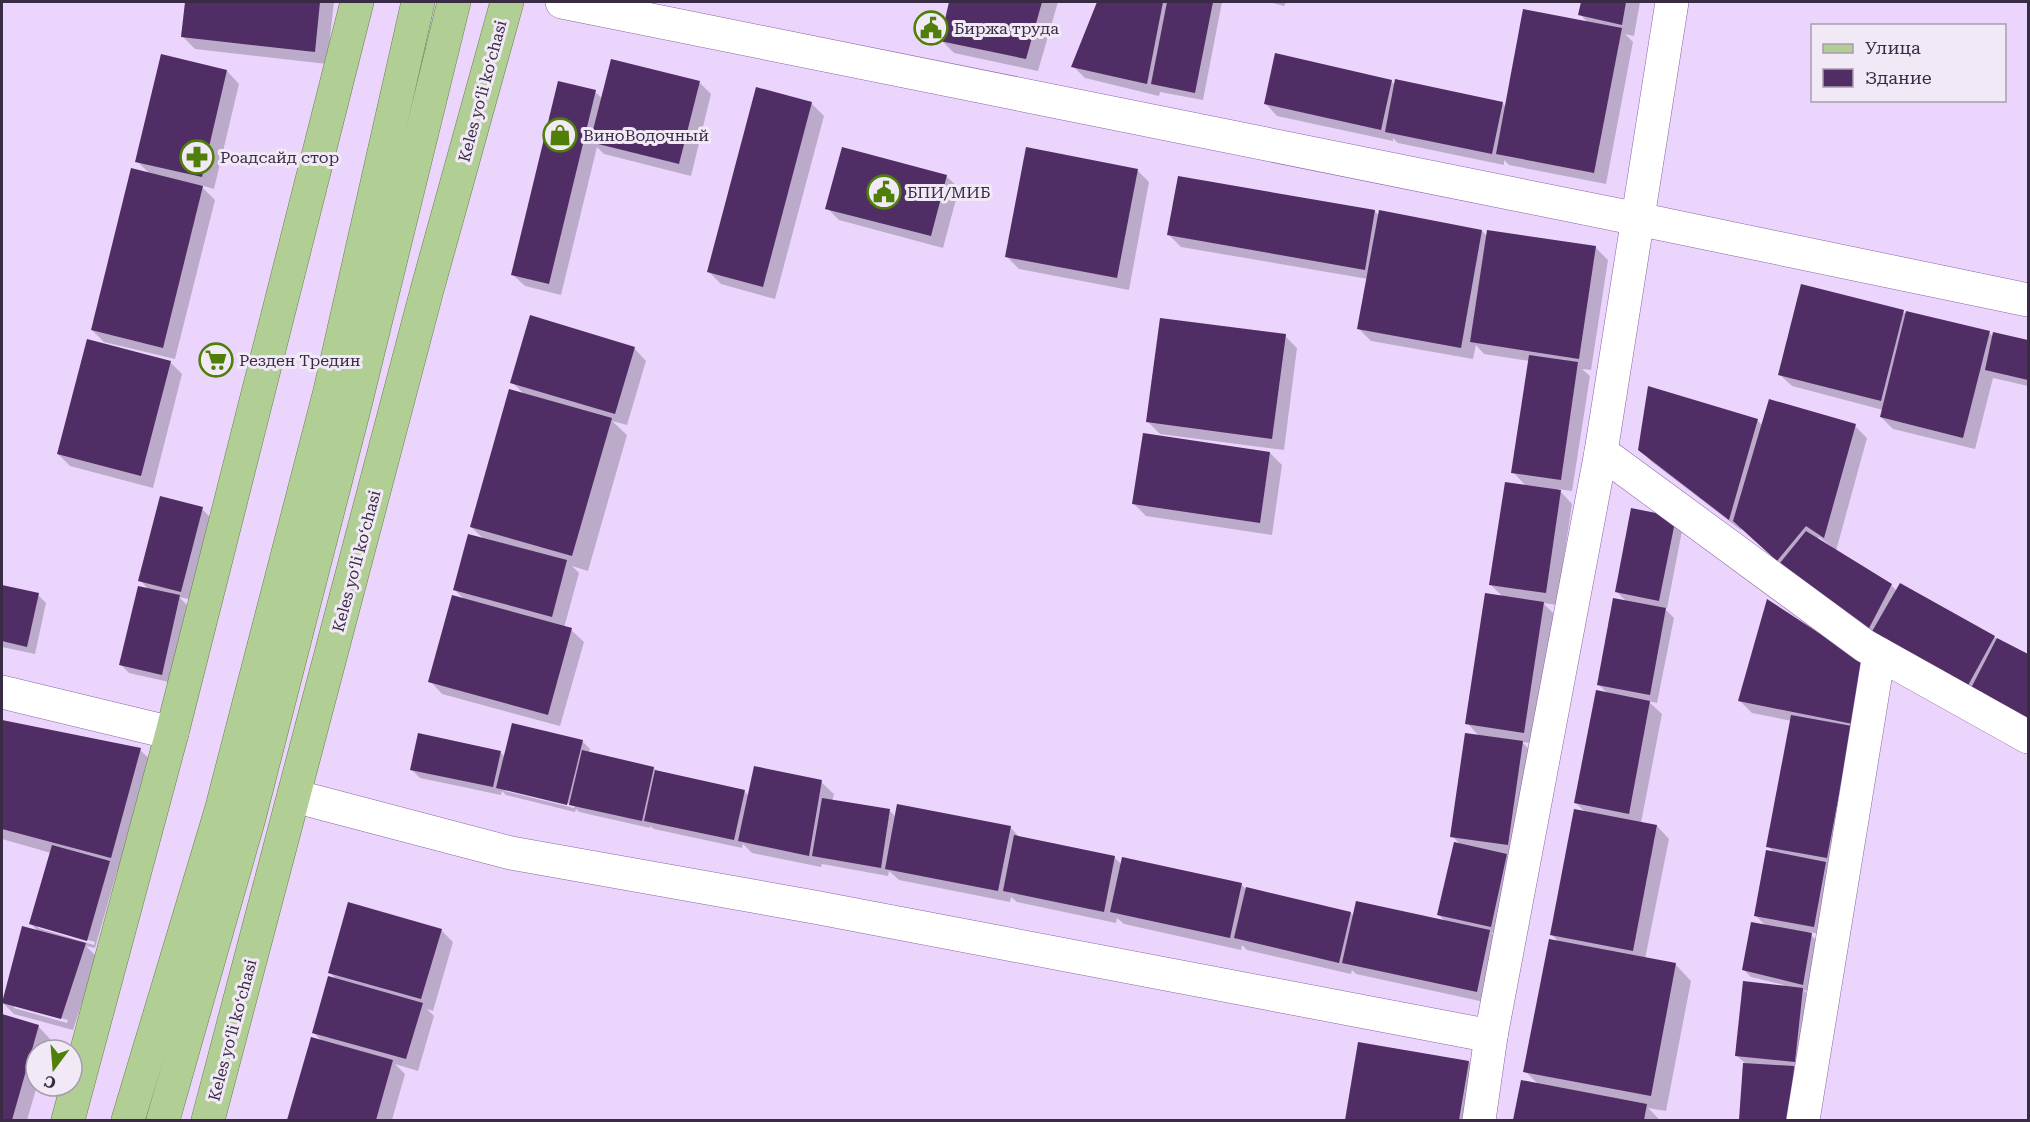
<svg xmlns="http://www.w3.org/2000/svg" width="2030" height="1122" font-family="'Roboto Serif',serif">
<rect width="100%" height="100%" fill="#ecd5fd"/>
<!-- shadow -->
<g fill="#0003" fill-rule="evenodd">
<polygon points="187,2 334,2 327,64 195,49 183,37"/>
<polygon points="950,2 1058,2 1038,71 954,53 942,41"/>
<polygon points="1098,2 1222,2 1203,100 1160,92 1159,96 1085,78 1073,66"/>
<polygon points="1269,2 1286,2 1284,6"/>
<polygon points="1583,2 1640,2 1634,36 1625,34 1633,42 1606,184 1509,165 1504,160 1504,165 1398,143 1393,138 1393,141 1277,116 1265,103 1391,81 1396,86 1502,103 1506,107 1589,24 1580,14"/>
<polygon points="227,71 239,84 214,189 200,185 215,200 175,359 104,342 92,330 150,174 137,161"/>
<polygon points="699,82 711,94 691,176 604,154 597,147 561,295 525,286 512,274 595,92 603,99"/>
<polygon points="757,89 812,104 824,116 775,299 721,284 709,272"/>
<polygon points="1137,170 1149,182 1129,290 1019,269 1007,257"/>
<polygon points="946,176 959,188 943,248 839,220 827,208"/>
<path d="M1375,211l4,5 103,15 6,6 108,11 12,12 -17,110 -9,-1 8,7 -18,115 -14,-2 14,15 -15,101 -14,-2 13,13 -20,128 -14,-2 13,13 -15,102 -14,-2 8,8 -15,71 -8,-1 11,10 -13,60 -133,-29 -4,-4 -1,4 -104,-24 -5,-5 -1,5 -117,-26 -7,-6 -1,5 -99,-21 -6,-5 -1,5 -111,-22 -10,-9 -1,5 -66,-12 -1,3 -69,-14 -9,-9 -1,4 -88,-19 -4,-3v2l-71,-16 -3,-3 -1,3 -69,-17 -4,-4 -1,4 -81,-17 -8,-8 88,-18 5,5 77,-16 8,8 -1,4 65,15 3,4 87,19 5,5 72,-14 13,12 -2,7 57,9 7,7 114,10 11,12 94,19 7,7 119,19 5,5 105,24 3,4 92,5 -7,-7 22,-70 -9,-9 28,-99 -13,-14 37,-125 -13,-13 36,-98 -14,-15 17,-111 -46,-7 -8,-9 -3,14 -102,-18 -12,-12 9,-50 -187,-32 -12,-12zM505,788l70,17 -1,3 -69,-17z"/>
<polygon points="1903,312 1906,314 1989,333 1994,337 1994,334 2028,342 2028,386 1993,378 1975,449 1893,429 1881,417 1883,410 1792,386 1779,374"/>
<polygon points="1285,336 1297,348 1284,450 1160,434 1147,421"/>
<polygon points="634,348 646,361 627,425 612,421 627,435 588,571 572,566 579,573 564,628 571,630 584,642 560,726 442,694 430,681 465,600 455,590 484,539 471,527 525,395 512,382"/>
<polygon points="170,362 182,374 153,488 70,466 58,454"/>
<path d="M1757,420l6,6h92l12,12 -31,113 55,34 6,6 97,46 34,19v70l-144,-79 -94,-75 -48,-44 -1,2 -89,-68 -13,-13zM1819,537l12,9 -1,2 -13,-8z"/>
<polygon points="1270,453 1282,465 1272,535 1146,516 1134,504"/>
<polygon points="202,509 210,517 189,599 179,597 187,605 169,682 129,673 121,665 149,590 140,580"/>
<polygon points="1632,510 1683,526 1667,608 1664,608 1674,618 1657,703 1648,701 1662,714 1641,823 1657,826 1669,839 1645,959 1676,965 1691,981 1666,1111 1648,1108 1658,1118 1658,1120 1515,1120 1522,1082 1539,1085 1525,1071 1560,943 1551,934 1586,813 1576,803 1608,694 1598,684 1627,602 1617,592"/>
<polygon points="2,587 38,595 46,603 35,654 2,647"/>
<polygon points="1864,664 1822,934 1808,932 1819,943 1811,992 1803,990 1811,997 1800,1120 1740,1120 1745,1063 1736,1055 1784,985 1751,977 1743,969 1766,926 1755,915 1775,854 1768,846 1792,721 1752,713 1740,701"/>
<path d="M2,721l138,29 16,15 -29,108 -10,-2 -22,77 -9,-2 11,11 -24,73 -59,-16 -12,-12 21,-74 16,4 -8,-8 20,-71 -49,-14zM38,925l57,17 -1,3 -56,-17zM14,1005l54,15 -1,3 -53,-15z"/>
<polygon points="441,930 453,942 433,1011 427,1009 434,1016 418,1071 395,1064 405,1074 392,1120 288,1120 312,1038 322,1041 313,1032 337,980 330,973"/>
<polygon points="2,1016 38,1026 50,1039 47,1050 36,1050 37,1086 27,1120 2,1120"/>
<polygon points="1359,1044 1469,1062 1484,1078 1477,1120 1346,1120"/>
</g>
<!-- building -->
<g fill="#502d64">
<polygon points="185,2 320,2 315,52 181,37"/>
<polygon points="949,2 1042,2 1026,59 940,41"/>
<polygon points="1097,2 1163,2 1147,84 1071,67"/>
<polygon points="1167,2 1213,2 1195,93 1151,84"/>
<polygon points="1581,2 1626,2 1622,25 1578,15"/>
<polygon points="1523,9 1622,28 1594,173 1496,154"/>
<polygon points="1275,53 1392,80 1381,130 1264,104"/>
<polygon points="161,54 227,70 202,177 135,162"/>
<polygon points="611,59 700,81 679,164 590,142"/>
<polygon points="1395,79 1503,102 1492,154 1385,132"/>
<polygon points="558,81 596,90 549,284 511,275"/>
<polygon points="756,87 812,102 763,287 707,272"/>
<polygon points="842,147 947,175 931,236 825,209"/>
<polygon points="1026,147 1138,169 1117,278 1005,257"/>
<polygon points="131,168 203,186 163,348 91,330"/>
<polygon points="1178,176 1375,210 1365,270 1167,235"/>
<polygon points="1379,210 1482,230 1461,348 1357,329"/>
<polygon points="1487,230 1596,246 1579,359 1470,342"/>
<polygon points="1801,284 1904,310 1881,401 1778,375"/>
<polygon points="1906,311 1990,331 1963,438 1880,417"/>
<polygon points="530,315 635,347 615,414 510,383"/>
<polygon points="1160,318 1286,334 1272,439 1146,422"/>
<polygon points="1993,332 2028,340 2028,380 1985,370"/>
<polygon points="87,339 171,361 141,476 57,454"/>
<polygon points="1529,355 1578,362 1561,480 1511,473"/>
<polygon points="1648,386 1758,419 1729,520 1638,450"/>
<polygon points="509,389 612,418 572,556 470,527"/>
<polygon points="1769,399 1856,424 1824,538 1806,526 1777,561 1733,521"/>
<polygon points="1143,433 1270,452 1260,523 1132,504"/>
<polygon points="1505,482 1561,490 1546,593 1489,585"/>
<polygon points="160,496 203,507 181,592 138,581"/>
<polygon points="1631,508 1676,517 1659,601 1615,592"/>
<polygon points="1806,531 1892,584 1867,632 1780,563"/>
<polygon points="468,534 567,560 552,617 453,590"/>
<polygon points="1900,583 1995,636 1966,689 1870,635"/>
<polygon points="2,585 39,593 27,647 2,641"/>
<polygon points="138,586 180,595 162,675 119,665"/>
<polygon points="1485,593 1544,602 1524,733 1465,724"/>
<polygon points="452,595 572,628 548,715 428,682"/>
<polygon points="1613,598 1666,608 1650,695 1597,685"/>
<polygon points="1767,599 1865,663 1853,724 1738,701"/>
<polygon points="1997,638 2028,654 2028,722 1970,690"/>
<polygon points="1596,690 1650,701 1629,814 1574,803"/>
<polygon points="1791,715 1852,726 1827,858 1766,847"/>
<polygon points="2,720 141,748 111,858 2,829"/>
<polygon points="512,723 583,740 567,805 496,788"/>
<polygon points="418,733 501,751 493,787 410,770"/>
<polygon points="1465,733 1523,741 1508,845 1450,837"/>
<polygon points="582,750 654,767 642,821 569,805"/>
<polygon points="754,766 822,780 809,856 738,841"/>
<polygon points="655,770 745,790 734,840 644,821"/>
<polygon points="822,798 890,809 881,868 812,856"/>
<polygon points="897,804 1011,826 998,891 885,869"/>
<polygon points="1574,809 1657,825 1633,951 1550,935"/>
<polygon points="1014,835 1115,856 1104,912 1003,891"/>
<polygon points="1454,842 1507,854 1491,927 1437,915"/>
<polygon points="52,845 110,861 87,941 29,924"/>
<polygon points="1766,850 1826,862 1814,927 1754,916"/>
<polygon points="1122,857 1242,883 1230,938 1110,912"/>
<polygon points="1246,887 1351,912 1339,963 1234,938"/>
<polygon points="1356,901 1490,930 1477,992 1342,963"/>
<polygon points="348,902 442,929 421,999 328,973"/>
<polygon points="1751,922 1812,933 1803,985 1742,970"/>
<polygon points="22,926 86,943 61,1019 2,1003"/>
<polygon points="1549,939 1676,963 1651,1096 1523,1072"/>
<polygon points="328,976 423,1003 406,1059 312,1033"/>
<polygon points="1743,981 1803,988 1795,1062 1735,1056"/>
<polygon points="2,1014 39,1025 12,1120 2,1120"/>
<polygon points="311,1037 393,1060 376,1120 287,1120"/>
<polygon points="1358,1042 1469,1061 1459,1120 1345,1120"/>
<polygon points="1743,1063 1794,1066 1792,1120 1739,1120"/>
<polygon points="1521,1080 1647,1104 1644,1120 1513,1120"/>
</g>
<g fill="none" stroke-linecap="round" stroke-linejoin="round">
<defs>
<g id="minor">
<polyline points="562,2 1638,219 2028,300"/>
<polyline points="1601,452 1865,646 2028,737"/>
<polyline points="2,692 172,733"/>
<polyline points="294,796 511,853 814,907 1491,1036"/>
<polyline points="1479,1120 1491,1036 1601,452 1672,2"/>
<polyline points="1803,1120 1879,654"/>
</g>
<g id="major">
<polyline points="68,1120 172,733 357,2"/>
<polyline points="128,1120 221,811 330,391 418,2"/>
<polyline points="163,1120 249,818 355,405 454,2"/>
<polyline points="208,1120 427,290 507,2"/>
</g>
</defs>
<!-- minor casing -->
<use href="#minor" stroke="#8965a1" stroke-width="34"/>
<!-- major casing -->
<use href="#major" stroke="#66804a" stroke-width="34"/>
<!-- minor -->
<use href="#minor" stroke="#fff" stroke-width="33"/>
<!-- major -->
<use href="#major" stroke="#b1ce94" stroke-width="33"/>
</g>
<!-- icons -->
<defs>
<symbol id="civic-ring" viewBox="-11 -11 22 22"><circle r="9.5" fill="#f1e9f6" stroke="#4f7e09" stroke-width="1.5"/><path d="M-.6-6.5H3V-4.5H.6V-3L4-1V1h2V6H-6V1h2V-1L-.6-3ZM-1.2 2.5V6h2.4V2.5Z" fill="#4f7e09"/></symbol>
<symbol id="shop-ring" viewBox="-11 -11 22 22"><circle r="9.5" fill="#f1e9f6" stroke="#4f7e09" stroke-width="1.5"/><path d="M-5-2.5h2.3a2.7 3.5 0 0 1 5.4 0H5L5.5 6h-11ZM-1.5-2.5h3a1.5 2.3 0 0 0-3 0Z" fill="#4f7e09"/></symbol>
<symbol id="pharmacy-ring" viewBox="-11 -11 22 22"><circle r="9.5" fill="#f1e9f6" stroke="#4f7e09" stroke-width="1.5"/><path d="M-2-6h4v4h4v4h-4v4h-4v-4h-4v-4h4Z" fill="#4f7e09"/></symbol>
<symbol id="supermarket-ring" viewBox="-11 -11 22 22"><circle r="9.5" fill="#f1e9f6" stroke="#4f7e09" stroke-width="1.5"/><path d="M-6-5.5h2.5l.6 2H6L4.5 2H-2.5L-4.4-4H-6ZM-1.5 3.2a1.3 1.3 0 1 0 .1 0ZM3 3.2a1.3 1.3 0 1 0 .1 0Z" fill="#4f7e09"/></symbol>
</defs>
<g fill-rule="evenodd">
<use href="#civic-ring" x="912" y="9" width="38" height="38"/>
<use href="#shop-ring" x="541" y="116" width="38" height="38"/>
<use href="#pharmacy-ring" x="178" y="138" width="38" height="38"/>
<use href="#civic-ring" x="865" y="173" width="38" height="38"/>
<use href="#supermarket-ring" x="197" y="341" width="38" height="38"/>
</g>
<g text-anchor="middle" stroke-width="6" stroke-linejoin="round" paint-order="stroke">
<!-- poi labels -->
<g font-size="16" fill="#3a2b45" stroke="#f1e9f6" text-anchor="start">
<text x="954" y="34">Биржа труда</text>
<text x="583" y="141">ВиноВодочный</text>
<text x="220" y="163">Роадсайд стор</text>
<text x="907" y="198">БПИ/МИБ</text>
<text x="239" y="366">Резден Тредин</text>
</g>
<!-- street labels -->
<g font-size="16" fill="#3a2b45" stroke="#f1e9f6">
<text transform="translate(482 91) rotate(-75)" y="6">Keles yoʻli koʻchasi</text>
<text transform="translate(356 561) rotate(-75)" y="6">Keles yoʻli koʻchasi</text>
<text transform="translate(232 1030) rotate(-75)" y="6">Keles yoʻli koʻchasi</text>
</g>
</g>
<!-- border -->
<rect width="2030" height="1122" fill="none" stroke="#3a2b45" stroke-width="6"/>
<!-- legend -->
<rect x="1811" y="24" width="195" height="78" fill="#f1e9f6" stroke="#a89daf" stroke-width="1.5"/>
<rect x="1823" y="44" width="30" height="9" fill="#b1ce94" stroke="#a89daf" stroke-width="1.5"/>
<text x="1865" y="54" font-size="18" fill="#3a2b45">Улица</text>
<rect x="1823" y="69" width="30" height="18" fill="#502d64" stroke="#a89daf" stroke-width="1.5"/>
<text x="1865" y="84" font-size="18" fill="#3a2b45">Здание</text>
<!-- north arrow -->
<g transform="translate(54 1068) rotate(196)"><circle r="28" fill="#f1e9f6" stroke="#a89daf" stroke-width="1.5"/>
<path d="M0-4.5L10 22L0 15L-10 22Z" fill="#4f7e09"/>
<text y="-9" font-size="16" font-weight="bold" text-anchor="middle" fill="#3a2b45">С</text>
</g>
</svg>
